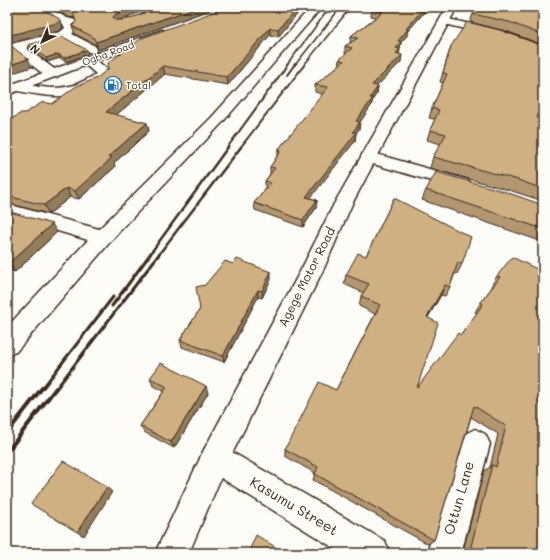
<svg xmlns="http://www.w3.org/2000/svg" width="550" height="560" font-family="Mali,sans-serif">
<rect width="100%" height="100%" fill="#fdfcf7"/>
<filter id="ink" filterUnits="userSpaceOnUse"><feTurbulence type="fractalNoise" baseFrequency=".025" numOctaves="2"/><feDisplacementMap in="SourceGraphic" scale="8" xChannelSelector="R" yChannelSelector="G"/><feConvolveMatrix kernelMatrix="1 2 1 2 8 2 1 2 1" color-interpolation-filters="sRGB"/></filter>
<g filter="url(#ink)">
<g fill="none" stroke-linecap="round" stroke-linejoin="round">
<defs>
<g id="minor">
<polygon points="35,7 47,7 67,18 75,20 76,22 74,25 77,29 72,34 95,46 97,49 95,52 87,52 63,38 26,48 57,71 59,74 57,77 47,77 14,51 7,53 7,45 60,32 65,28 63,24"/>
<polygon points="311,7 322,7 221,124 116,235 16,352 7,355 7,327 88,240 7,216 7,204 99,229 211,118"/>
<polygon points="444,18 505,32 543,47 543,55 497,37 440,23 439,21"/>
<path d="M87,57c8,2 21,10 23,18 -4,5 -10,9 -15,12 -25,14 -50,9 -77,4l-5,-1 -2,-3 2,-3 5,-1c31,6 50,10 78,-9l-15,-13z"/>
<polygon points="369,152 468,180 471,184 468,188 462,190 363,161 361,157 363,153"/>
<polygon points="475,429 485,434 490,444 461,553 427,553 460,444 465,434"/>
<polygon points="215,443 225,448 385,541 390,553 342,553 205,468 200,458 205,448"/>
</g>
<g id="major">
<polygon points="447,7 457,7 352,204 325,266 225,468 189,553 155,553 205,448 303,266 334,204"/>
<polygon points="162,30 166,31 168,33 166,35 7,95 7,86"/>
</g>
</defs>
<!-- minor casing -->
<use href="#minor" stroke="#3b2a1e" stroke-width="3"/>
<!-- major casing -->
<use href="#major" stroke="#3b2a1e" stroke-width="3"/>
<!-- minor -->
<use href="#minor" fill="#fdfcf7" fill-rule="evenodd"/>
<!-- major -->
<use href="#major" fill="#fdfcf7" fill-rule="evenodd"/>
<!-- rail-far4 -->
<g stroke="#3b2a1e" stroke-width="1.5">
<polyline points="287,65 330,7"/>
<polyline points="295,65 341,7"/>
<polyline points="304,65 351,7"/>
</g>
<!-- rail-far3 -->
<g stroke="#3b2a1e" stroke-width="2">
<polyline points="287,75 295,64"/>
<polyline points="227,148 288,64"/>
<polyline points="240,148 305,64"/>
</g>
<!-- rail-far2 -->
<g stroke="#3b2a1e" stroke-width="2.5">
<polyline points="150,254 228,147"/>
<polyline points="159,254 241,147"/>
</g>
<!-- rail-far1 -->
<g stroke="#3b2a1e" stroke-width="3">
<polyline points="112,306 151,253"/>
<polyline points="42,389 113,297"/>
<polyline points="56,389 160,253"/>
</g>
<!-- rail -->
<g stroke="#3b2a1e" stroke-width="4">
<polyline points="7,433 42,388"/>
<polyline points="7,452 56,388"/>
</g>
</g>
<!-- wall -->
<g fill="#b29771" stroke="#3b2a1e">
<polygon points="50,7 96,7 96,8 153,7 118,20 125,20 161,7 218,7 98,50 96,45 75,34 72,26 76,22 75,18 68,17"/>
<polygon points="303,7 278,37 270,35 228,85 165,74 116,115 147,123 149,131 114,163 115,167 79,199 70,197 49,214 7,203 7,122 25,113 52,104 97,78"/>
<polygon points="429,7 407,32 407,36 401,42 399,54 401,62 377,86 378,86 377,93 373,99 371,106 360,122 359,129 356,133 355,141 310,198 317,200 316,208 303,227 255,210 254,203 266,189 265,189 265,181 270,174 270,167 278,155 278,150 323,94 315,92 315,85 338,66 339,60 346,54 345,53 345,46 351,43 350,43 351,36 376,17 371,16 372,10"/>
<polygon points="543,7 543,45 506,31 470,22 473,14"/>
<polygon points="28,45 87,50 88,54 66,62 60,58 47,62 29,49"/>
<polygon points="451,46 543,46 543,201 512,191 430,168 433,157 441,144 427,140 430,130 435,119 429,118 432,108 443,83 440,82"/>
<polygon points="426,190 543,205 543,242 422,200"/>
<polygon points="394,198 462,264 457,274 455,273 450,287 445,296 441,295 428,317 417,388 461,335 477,313 475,312 481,302 493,286 491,286 497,276 543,272 543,553 459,553 463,551 484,471 490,467 498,434 471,417 434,540 428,544 313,480 315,473 285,456 285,449 336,390 375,314 359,306 361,296 364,293 344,284 346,275 366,256"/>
<polygon points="7,211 57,232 15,272 7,269"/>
<polygon points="271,279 262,298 258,297 224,362 182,347 180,340 200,309 205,285"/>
<polygon points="150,378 208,393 174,448 144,432 140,426 164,391 153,386"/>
</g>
<!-- shaded-wall -->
<g fill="#917b5c" stroke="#3b2a1e">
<polygon points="133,7 153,7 117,21 114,24 113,17 116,14"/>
<polygon points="198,7 218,7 98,50 96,42"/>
<polygon points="298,7 303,7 278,37 278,29"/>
<polygon points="425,7 429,7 407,32 407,36 401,42 400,49 396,53 400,49 399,56 394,60 396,48 398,41 406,29"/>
<polygon points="61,20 63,28 59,31 7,44 7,36"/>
<polygon points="270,28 270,35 228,85 227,77"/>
<polygon points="87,50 88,54 66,62 64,58"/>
<polygon points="58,54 60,58 47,62 46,58"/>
<polygon points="402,55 401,62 371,92 372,85"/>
<polygon points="28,59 32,67 7,75 7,66"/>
<polygon points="163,66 165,74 109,121 106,112"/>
<polygon points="378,86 377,93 373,99 371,106 355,129 356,121 370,98"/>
<polygon points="360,122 359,129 356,133 355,141 305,205 306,197 353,132"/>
<polygon points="147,123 149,131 114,163 115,167 79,199 75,191 108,157"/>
<polygon points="67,188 70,197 49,214 44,205"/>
<polygon points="317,200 316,208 303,227 303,220"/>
<polygon points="52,224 57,232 15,272 9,263"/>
<polygon points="271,272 271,279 262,298 262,291"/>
<polygon points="445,285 441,295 423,326 427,317"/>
<polygon points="258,290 258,297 224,362 223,356"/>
<polygon points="206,386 208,393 174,448 171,442"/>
<polygon points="107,487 112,492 84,536 77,532"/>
</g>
<!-- building -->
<g fill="#cfb083" stroke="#3b2a1e">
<polygon points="13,7 40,7 61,20 57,23 7,36 7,9"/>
<polygon points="60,7 92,7 92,8 133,7 116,14 113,17 116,20 125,20 161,7 198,7 96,42 93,37 72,26 76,22 73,12 65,10"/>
<polygon points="227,7 298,7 278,29 270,28 227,77 163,66 106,112 147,123 108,157 112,158 75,191 67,188 44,205 7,196 7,122 21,113 25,113 43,102 52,104 75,87 97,78 109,68 108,63 142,38"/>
<polygon points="375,7 425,7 406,29 408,29 398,41 401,42 396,48 400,49 396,53 402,55 372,85 378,86 370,98 373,98 356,121 360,122 353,132 356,133 306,197 317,200 303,220 254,203 271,183 265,181 275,168 270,167 281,151 278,150 328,87 315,85 344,61 339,60 352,48 345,46 358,38 351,36 383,12 372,10"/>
<polygon points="478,7 543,7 543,35 509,22 473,14"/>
<polygon points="467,22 500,30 543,46 543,189 518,180 433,157 446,134 430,130 439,110 432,108 447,74 443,73 451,46"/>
<polygon points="61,36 87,50 64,58 58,54 46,58 28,45"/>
<polygon points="10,45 28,59 7,66 7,46"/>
<polygon points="436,172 503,191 543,205 543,229 426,190"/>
<polygon points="394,198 471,237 462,264 458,262 450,287 445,285 427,317 438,323 417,388 458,333 461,335 483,304 481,302 500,277 497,276 512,257 543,272 543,553 467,553 464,551 470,550 492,465 496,467 506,426 474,406 434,540 315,474 318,467 285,449 319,382 336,390 380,305 361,296 369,284 346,275 358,253 366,256"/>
<polygon points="7,211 52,224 9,263 7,263"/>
<polygon points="237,259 271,272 262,291 258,290 223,356 180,340 200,309 196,287 205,285 225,261 233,264"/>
<polygon points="161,363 206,386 171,442 140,426 167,387 150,378"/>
<polygon points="63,461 107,487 77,532 31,504"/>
<polygon points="256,535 285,553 248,553"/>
</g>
</g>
<!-- icons -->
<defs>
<symbol id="fuel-ring" viewBox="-11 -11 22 22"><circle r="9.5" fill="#fdfcf7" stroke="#1f6fb2" stroke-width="1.5"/><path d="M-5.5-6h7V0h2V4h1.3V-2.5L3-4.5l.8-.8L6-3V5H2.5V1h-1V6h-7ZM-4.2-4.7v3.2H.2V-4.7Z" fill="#1f6fb2"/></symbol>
</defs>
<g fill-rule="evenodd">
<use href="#fuel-ring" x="103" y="75" width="20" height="20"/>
</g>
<g text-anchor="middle" stroke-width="3" stroke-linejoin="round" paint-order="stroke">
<!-- far-street labels -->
<g font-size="10" fill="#3b2a1e" stroke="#fdfcf7">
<text transform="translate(108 53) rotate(-20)" y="4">Ogba Road</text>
</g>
<!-- far-poi labels -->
<g font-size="10" fill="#3b2a1e" stroke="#fdfcf7" text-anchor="start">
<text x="126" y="89">Total</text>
</g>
<!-- street labels -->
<g font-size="12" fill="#3b2a1e" stroke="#fdfcf7">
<text transform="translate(307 277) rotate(-63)" y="4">Agege Motor Road</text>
</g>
<!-- near-street labels -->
<g font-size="14" fill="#3b2a1e" stroke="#fdfcf7">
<text transform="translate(459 498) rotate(-74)" y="5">Ottun Lane</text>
<text transform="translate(294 506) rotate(31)" y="5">Kasumu Street</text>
</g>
</g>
<!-- margin -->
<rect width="550" height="560" fill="none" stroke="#fdfcf7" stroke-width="24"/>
<rect x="12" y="12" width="526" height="536" fill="none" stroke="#3b2a1e" stroke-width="1.5" filter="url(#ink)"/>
<!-- north arrow -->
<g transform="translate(42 42) rotate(224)" stroke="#fdfcf7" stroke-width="3" paint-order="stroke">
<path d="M0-3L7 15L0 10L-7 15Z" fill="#3b2a1e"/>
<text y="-6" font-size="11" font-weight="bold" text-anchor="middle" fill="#3b2a1e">N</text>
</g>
</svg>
